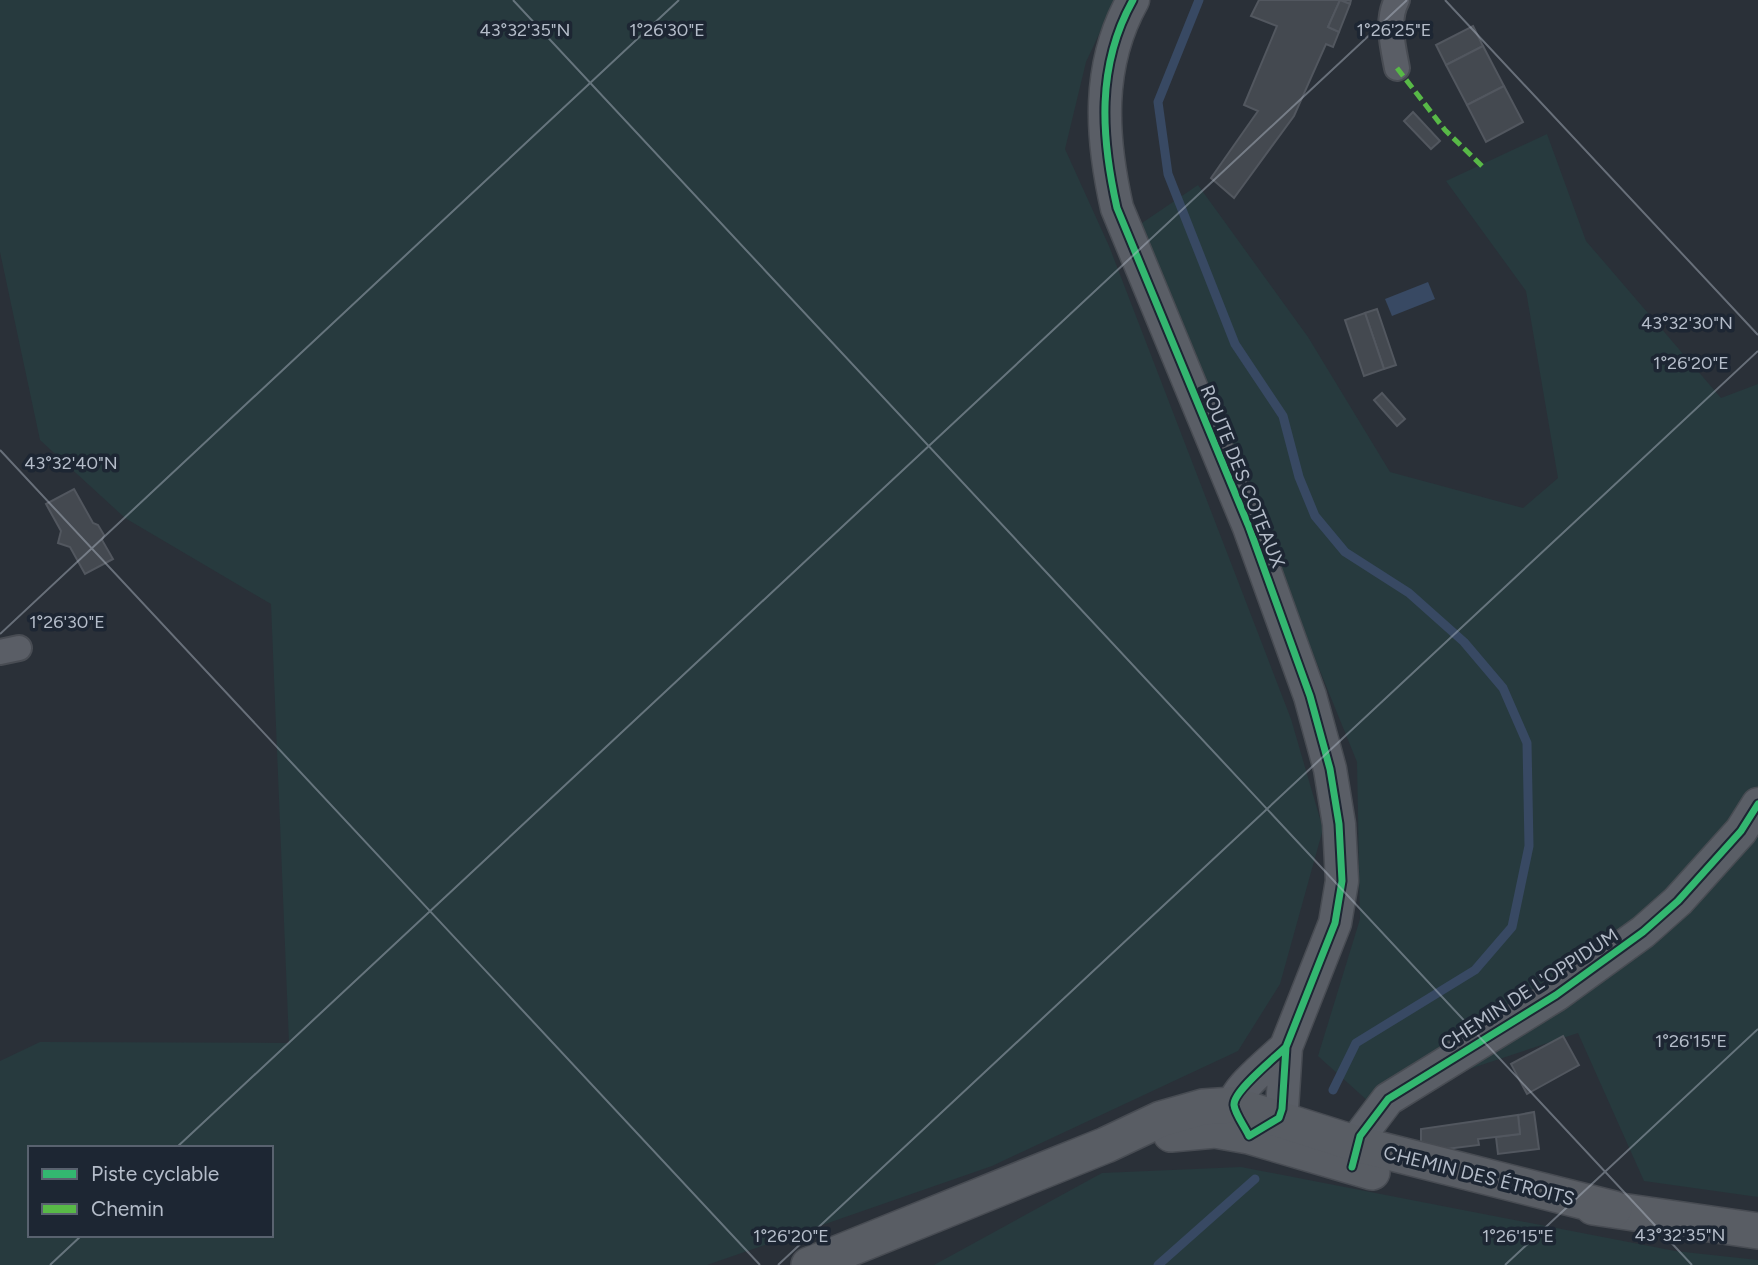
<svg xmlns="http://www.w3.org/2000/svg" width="1758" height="1265" font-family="Figtree,sans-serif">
<rect width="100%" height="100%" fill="#2a3038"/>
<!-- green -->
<g fill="#273a3e" fill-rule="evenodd">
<path d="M0,0h1115l-29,62 -21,87 44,97 182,473 32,110 -43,155 -42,67 -246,115 -285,99h-707v-204l40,-19 249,1 -18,-439 -146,-86 -85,-78 -40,-188zM30,1148h241v87h-241z"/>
<polygon points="1547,134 1586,241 1721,398 1758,384 1758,1197 1644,1181 1578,1033 1369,1102 1318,1056 1360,919 1357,762 1139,225 1198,185 1308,337 1390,472 1523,508 1558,478 1526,291 1446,181"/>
<polygon points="1241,1167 1675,1251 1758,1260 1758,1265 934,1265 1102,1173"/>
</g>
<!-- water -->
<polygon fill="#384963" points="1428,282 1435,299 1392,316 1385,299"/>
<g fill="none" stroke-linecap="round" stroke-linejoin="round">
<!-- stream -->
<g stroke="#384963" stroke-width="9">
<polyline points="1199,0 1158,102 1168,174 1235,344 1283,416 1299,477 1315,516 1345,552 1409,593 1464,642 1503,688 1527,743 1529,846 1512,927 1475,970 1356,1043 1333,1090"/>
<polyline points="1158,1265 1255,1179"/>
</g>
</g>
<!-- building -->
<g fill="#444950" stroke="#52575f" stroke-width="2">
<polygon points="1259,0 1351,0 1350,4 1340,0 1328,27 1339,32 1333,47 1326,44 1294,116 1234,198 1211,178 1258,111 1244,105 1277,26 1251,16"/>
<polygon points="1340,0 1350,4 1339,32 1328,27"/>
<polygon points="1473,26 1483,46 1446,65 1436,45"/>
<polygon points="1483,46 1504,86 1467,105 1446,65"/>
<polygon points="1504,86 1523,122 1486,142 1467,105"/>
<polygon points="1413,112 1440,141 1431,149 1404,121"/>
<polygon points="1377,309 1396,365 1384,369 1365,313"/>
<polygon points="1365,313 1384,369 1364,376 1345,320"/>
<polygon points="1382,393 1405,419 1397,426 1374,400"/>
<polygon points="74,489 93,523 98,525 104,535 102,540 113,559 85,574 70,547 58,543 61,531 46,504"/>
<polygon points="1563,1036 1579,1065 1527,1094 1511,1064"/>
<polygon points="1534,1112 1539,1149 1498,1154 1496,1137 1520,1134 1518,1115"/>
<polygon points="1518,1115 1520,1134 1478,1139 1479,1145 1446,1149 1421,1142 1421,1129"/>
</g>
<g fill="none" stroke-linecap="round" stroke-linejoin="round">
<defs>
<g id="minor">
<path d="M1397,68c-4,-21 -11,-48 0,-68"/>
<polyline points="0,652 19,648"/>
</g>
<g id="tertiary">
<path d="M1133,0c-37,66 -32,137 -16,208l132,319 61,169 20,73 9,55 3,57 -7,42 -49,124 -4,62 -3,9 -30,18c-4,-9 -14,-22 -15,-31 -1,-14 41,-47 52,-58"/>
<polyline points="1352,1167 1360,1136 1388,1099 1556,995 1643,932 1678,901 1741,831 1758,804"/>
</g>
<g id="secondary">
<polyline points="1171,1134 1215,1130 1249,1136 1372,1172"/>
<polyline points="1593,1207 1758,1231"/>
<polyline points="809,1265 1106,1145 1161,1119 1203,1107 1234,1105 1357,1144 1614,1209"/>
</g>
</defs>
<!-- minor casing -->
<use href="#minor" stroke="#484c53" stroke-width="28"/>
<!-- tertiary casing -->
<use href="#tertiary" stroke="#484c53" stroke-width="35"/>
<!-- secondary casing -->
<use href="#secondary" stroke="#484c53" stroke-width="38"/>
<!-- minor -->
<use href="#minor" stroke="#5a5e66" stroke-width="24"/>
<!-- tertiary -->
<use href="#tertiary" stroke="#5a5e66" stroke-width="32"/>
<!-- secondary -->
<use href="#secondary" stroke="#595d64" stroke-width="35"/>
<!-- quiet -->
<polyline stroke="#58b947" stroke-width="5" stroke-dasharray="10 5" stroke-linecap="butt" points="1397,68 1445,130 1484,168"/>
<defs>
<g id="cycleway">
<path d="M1133,0c-37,66 -32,137 -16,208l132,319 61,169 20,73 9,55 3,57 -7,42 -49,124 -4,62 -3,9 -30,18c-4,-9 -14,-22 -15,-31 -1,-14 41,-47 52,-58"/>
<polyline points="1352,1167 1360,1136 1388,1099 1556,995 1643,932 1678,901 1741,831 1758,804"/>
</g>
</defs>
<!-- cycleway casing -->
<use href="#cycleway" stroke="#1d2633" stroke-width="11"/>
<!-- cycleway -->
<use href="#cycleway" stroke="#33b770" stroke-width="7"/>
</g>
<!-- ticks -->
<path fill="none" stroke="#b4bcc9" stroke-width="2" stroke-opacity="0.45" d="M513,0l1179,1265M1445,0l313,335M0,450l760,815M0,634l679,-634M176,1148l1231,-1148M50,1265l32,-30M778,1265l980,-914M1505,1265l253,-236"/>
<g text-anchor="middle" stroke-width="7" stroke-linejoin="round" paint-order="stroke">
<!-- street labels -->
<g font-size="19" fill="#b4bcc9" stroke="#1d2633">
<text transform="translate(1243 476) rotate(68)" y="7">ROUTE DES COTEAUX</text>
<text transform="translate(1529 989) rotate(-33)" y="7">CHEMIN DE L'OPPIDUM</text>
<text transform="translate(1479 1175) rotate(14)" y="7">CHEMIN DES ÉTROITS</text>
</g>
</g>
<g font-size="18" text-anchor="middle" fill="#b4bcc9" stroke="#1d2633" stroke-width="7" stroke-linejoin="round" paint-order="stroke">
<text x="667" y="36">1°26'30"E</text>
<text x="1394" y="36">1°26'25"E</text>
<text x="525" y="36">43°32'35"N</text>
<text x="1687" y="329">43°32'30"N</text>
<text x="1691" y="369">1°26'20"E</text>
<text x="71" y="469">43°32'40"N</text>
<text x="67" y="628">1°26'30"E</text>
<text x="1691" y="1047">1°26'15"E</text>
<text x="1680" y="1241">43°32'35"N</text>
<text x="791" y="1242">1°26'20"E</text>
<text x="1518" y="1242">1°26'15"E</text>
</g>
<!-- legend -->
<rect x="28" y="1146" width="245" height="91" fill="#1d2633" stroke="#59626f" stroke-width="2"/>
<rect x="42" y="1169" width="35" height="10" fill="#33b770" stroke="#59626f" stroke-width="2"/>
<text x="91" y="1181" font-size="21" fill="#b4bcc9">Piste cyclable</text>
<rect x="42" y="1204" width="35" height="10" fill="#58b947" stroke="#59626f" stroke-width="2"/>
<text x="91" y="1216" font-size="21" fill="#b4bcc9">Chemin</text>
</svg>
